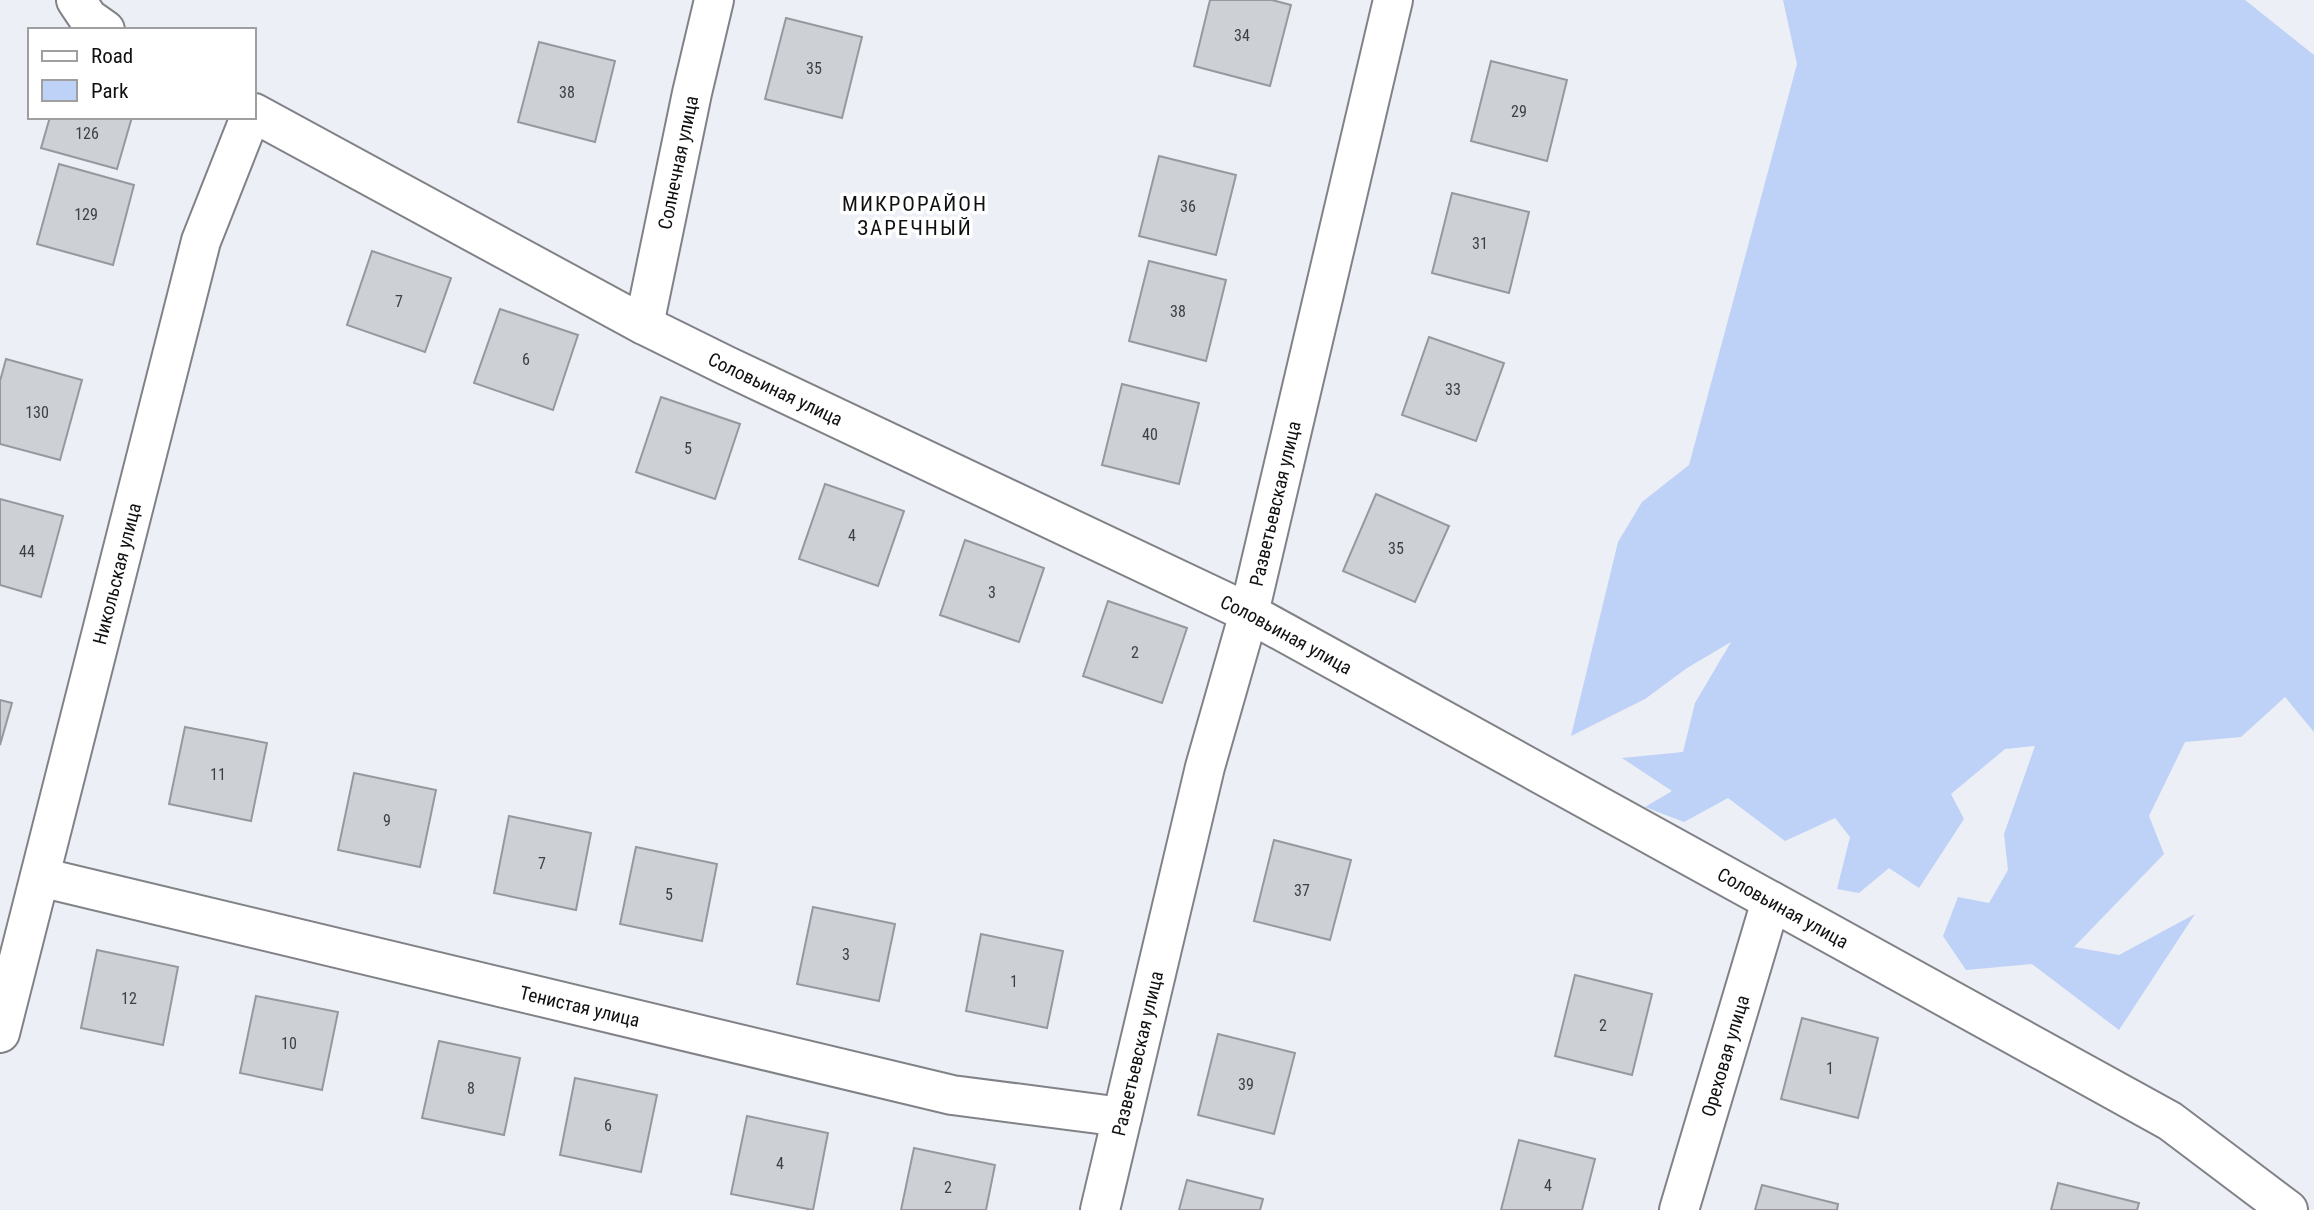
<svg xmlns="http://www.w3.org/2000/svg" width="2314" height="1210" font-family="'Roboto Condensed',sans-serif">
<rect width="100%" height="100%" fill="#eceff5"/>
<!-- green -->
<polygon fill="#bed1f6" points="1783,0 2245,0 2314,55 2314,732 2285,697 2241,737 2185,742 2149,816 2164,854 2074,947 2119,955 2195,914 2119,1030 2032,964 1966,970 1943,936 1958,897 1989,903 2008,870 2004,834 2035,746 2005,749 1951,794 1964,819 1919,888 1889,868 1859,893 1837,889 1850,837 1835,818 1785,841 1728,798 1684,822 1645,807 1672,791 1622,758 1683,752 1695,703 1731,642 1687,668 1645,699 1571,736 1618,542 1642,502 1689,465 1797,64"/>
<!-- building -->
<g fill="#cdd0d5" stroke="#96989d" stroke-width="2">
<polygon points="1210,0 1272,0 1291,5 1270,86 1194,66"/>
<polygon points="786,18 862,37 842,118 765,99"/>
<polygon points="539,42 615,61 595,142 518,122"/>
<polygon points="1491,61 1567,80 1547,161 1471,141"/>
<polygon points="50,117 132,117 117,169 41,148"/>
<polygon points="1159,156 1236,175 1216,255 1139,236"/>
<polygon points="59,164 134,185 113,265 37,244"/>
<polygon points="1452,193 1529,212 1509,293 1432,273"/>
<polygon points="372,251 451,278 425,352 347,325"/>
<polygon points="1149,261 1226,280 1206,361 1129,341"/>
<polygon points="500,309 578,335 553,410 474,383"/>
<polygon points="1429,337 1504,363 1476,441 1402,415"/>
<polygon points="6,359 82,380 60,460 0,444 0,381"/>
<polygon points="1122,384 1199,403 1179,484 1102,465"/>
<polygon points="661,397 740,424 715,499 636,472"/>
<polygon points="825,484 904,511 878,586 799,559"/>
<polygon points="1376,494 1449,526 1415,602 1343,571"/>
<polygon points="0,499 63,516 41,597 0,585"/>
<polygon points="965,540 1044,568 1019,642 940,615"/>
<polygon points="1108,601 1187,628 1162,703 1083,676"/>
<polygon points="0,700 12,703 0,745"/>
<polygon points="185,727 267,743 251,821 169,804"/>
<polygon points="354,773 436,790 420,867 338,850"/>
<polygon points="509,816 591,833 576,910 494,893"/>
<polygon points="1274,840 1351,860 1330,940 1254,921"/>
<polygon points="636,847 717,864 702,941 620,924"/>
<polygon points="813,907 895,924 879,1001 797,984"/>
<polygon points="981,934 1063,951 1047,1028 966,1011"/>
<polygon points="97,950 178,967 163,1045 81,1028"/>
<polygon points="1575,975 1652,994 1632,1075 1555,1056"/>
<polygon points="256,996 338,1012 322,1090 240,1073"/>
<polygon points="1802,1018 1878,1038 1858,1118 1781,1099"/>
<polygon points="1218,1034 1295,1053 1274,1134 1198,1115"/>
<polygon points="439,1041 520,1058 504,1135 422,1118"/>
<polygon points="575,1078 657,1095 641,1172 560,1155"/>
<polygon points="747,1116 828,1133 813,1210 731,1194"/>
<polygon points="1519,1140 1595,1159 1582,1210 1501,1210"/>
<polygon points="914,1148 995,1165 986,1210 901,1210"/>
<polygon points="1187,1180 1263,1199 1260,1210 1179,1210"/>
<polygon points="2058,1183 2139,1203 2137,1210 2051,1210"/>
<polygon points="1762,1185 1838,1204 1837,1210 1755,1210"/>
</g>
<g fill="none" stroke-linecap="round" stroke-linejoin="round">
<defs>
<g id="street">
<polyline points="76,0 88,18 105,30"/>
<path id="s1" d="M254,113l390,212 83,41 522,247 921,508 118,89"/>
<path id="s2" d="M644,325l48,-232 22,-93"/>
<path id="s3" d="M40,877l912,218 170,22"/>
<path id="s4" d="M0,1033l201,-792 49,-124"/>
<path id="s5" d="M1100,1210l105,-443 44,-154 144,-613"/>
<path id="s6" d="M1679,1210l92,-309"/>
</g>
</defs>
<!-- street casing -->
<use href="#street" stroke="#808287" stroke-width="42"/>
<!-- street -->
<use href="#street" stroke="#fff" stroke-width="38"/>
</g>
<g text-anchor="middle" stroke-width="7" stroke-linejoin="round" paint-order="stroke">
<!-- number labels -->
<g font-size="16" fill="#3e4043">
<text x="1242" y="41">34</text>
<text x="814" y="74">35</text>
<text x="567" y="98">38</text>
<text x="1519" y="117">29</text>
<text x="87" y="139">126</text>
<text x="1188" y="212">36</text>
<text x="86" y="220">129</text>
<text x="1480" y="249">31</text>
<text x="399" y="307">7</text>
<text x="1178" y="317">38</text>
<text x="526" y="365">6</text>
<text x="1453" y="395">33</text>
<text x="37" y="418">130</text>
<text x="1150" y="440">40</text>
<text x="688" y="454">5</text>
<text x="852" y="541">4</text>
<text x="1396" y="554">35</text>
<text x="27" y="557">44</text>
<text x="992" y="598">3</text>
<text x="1135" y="658">2</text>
<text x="218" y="780">11</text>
<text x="387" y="826">9</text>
<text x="542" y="869">7</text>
<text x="1302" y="896">37</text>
<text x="669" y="900">5</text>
<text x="846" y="960">3</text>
<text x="1014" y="987">1</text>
<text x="129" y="1004">12</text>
<text x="1603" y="1031">2</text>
<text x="289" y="1049">10</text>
<text x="1830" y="1074">1</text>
<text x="1246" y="1090">39</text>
<text x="471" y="1094">8</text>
<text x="608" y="1131">6</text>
<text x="780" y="1169">4</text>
<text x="1548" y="1191">4</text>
<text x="948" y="1193">2</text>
</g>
<!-- street labels -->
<g font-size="19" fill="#0f1012" stroke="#fff">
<text dy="7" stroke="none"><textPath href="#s2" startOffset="166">Солнечная улица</textPath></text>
<text dy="7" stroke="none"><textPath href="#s1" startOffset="590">Соловьиная улица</textPath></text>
<text dy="7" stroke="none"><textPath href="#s5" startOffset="728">Разветьевская улица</textPath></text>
<text dy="7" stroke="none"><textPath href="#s4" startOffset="474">Никольская улица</textPath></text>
<text dy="7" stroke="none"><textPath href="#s1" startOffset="1157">Соловьиная улица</textPath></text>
<text dy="7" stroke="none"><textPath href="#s1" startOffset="1724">Соловьиная улица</textPath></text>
<text dy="7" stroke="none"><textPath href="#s3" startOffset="555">Тенистая улица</textPath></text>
<text dy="7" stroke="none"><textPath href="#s5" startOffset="161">Разветьевская улица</textPath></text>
<text dy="7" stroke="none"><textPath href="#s6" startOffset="161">Ореховая улица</textPath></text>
</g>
<!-- neighbourhood labels -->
<g font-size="21" letter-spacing="2" fill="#0f1012" stroke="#fff">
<text x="915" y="211">МИКРОРАЙОН<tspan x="915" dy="24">ЗАРЕЧНЫЙ</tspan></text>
</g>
</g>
<!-- legend -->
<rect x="28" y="28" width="228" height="91" fill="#ffffff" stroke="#9f9fa0" stroke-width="2"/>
<rect x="42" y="51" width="35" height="10" fill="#ffffff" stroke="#9f9fa0" stroke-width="2"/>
<text x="91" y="63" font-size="21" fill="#0f1012">Road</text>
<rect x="42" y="80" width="35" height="21" fill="#bed1f6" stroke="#9f9fa0" stroke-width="2"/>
<text x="91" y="98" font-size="21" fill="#0f1012">Park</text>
</svg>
